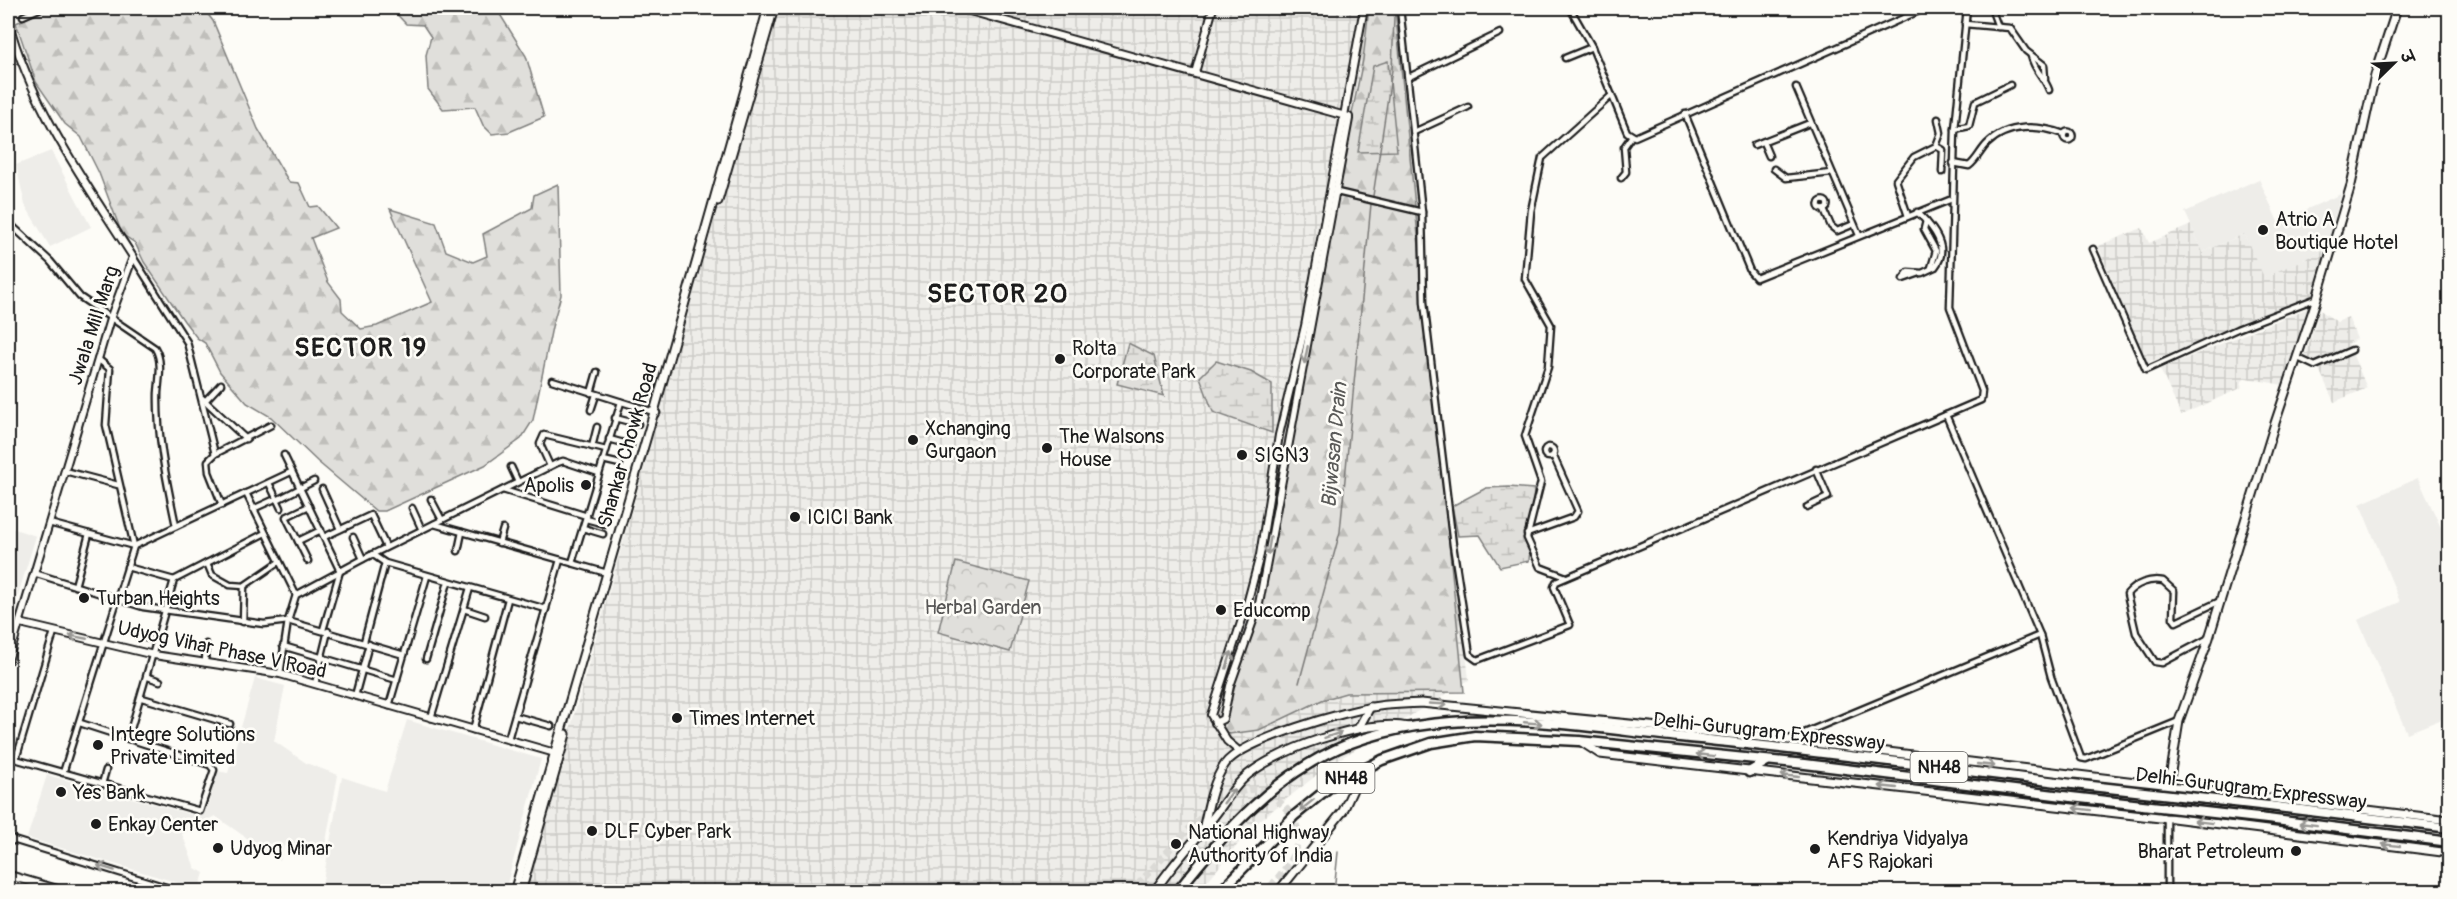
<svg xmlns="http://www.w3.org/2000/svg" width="2457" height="899" font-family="Pangolin,'Playpen Sans Deva',sans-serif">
<defs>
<pattern id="industrial-grid" width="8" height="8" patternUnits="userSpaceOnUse" patternTransform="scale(1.5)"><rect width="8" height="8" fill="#eeede9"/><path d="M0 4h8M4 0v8" fill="none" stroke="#cccbc7"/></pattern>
<pattern id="forest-firs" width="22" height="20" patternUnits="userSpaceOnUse" patternTransform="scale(1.5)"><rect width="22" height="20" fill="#e0dfdb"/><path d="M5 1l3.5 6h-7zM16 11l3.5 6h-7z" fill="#c0bfbb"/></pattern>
<pattern id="wetland-marsh" width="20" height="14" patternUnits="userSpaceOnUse" patternTransform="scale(1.5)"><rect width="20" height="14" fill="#e0dfdb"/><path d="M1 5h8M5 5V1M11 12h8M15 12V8" fill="none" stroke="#c0bfbb"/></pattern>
<pattern id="park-crowns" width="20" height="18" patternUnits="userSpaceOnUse" patternTransform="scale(1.5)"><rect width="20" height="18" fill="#e0dfdb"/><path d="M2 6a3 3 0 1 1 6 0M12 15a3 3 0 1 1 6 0" fill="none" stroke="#c0bfbb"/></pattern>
</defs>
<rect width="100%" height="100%" fill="#fdfcf7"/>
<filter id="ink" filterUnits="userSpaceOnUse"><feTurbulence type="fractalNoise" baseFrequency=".0167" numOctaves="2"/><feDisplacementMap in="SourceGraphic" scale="12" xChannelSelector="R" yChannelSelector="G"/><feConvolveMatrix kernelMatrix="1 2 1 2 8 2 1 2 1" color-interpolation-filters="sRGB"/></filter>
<g filter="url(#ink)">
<!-- built -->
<g fill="#eeede9">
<polygon points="51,151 91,227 50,247 25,205 16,165"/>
<polygon points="2259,179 2278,222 2341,194 2326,250 2263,278 2244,234 2203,252 2185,212"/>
<polygon points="2418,478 2449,545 2450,723 2447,717 2407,733 2358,620 2400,602 2360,504"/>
<polygon points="8,527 36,536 8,628"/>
<polygon points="255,678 285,686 274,741 306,763 338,775 323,858 284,845 280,861 215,816 182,834 195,868 204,873 199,889 27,838 47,775 201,817 206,803 209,804 217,771 228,773"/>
<polygon points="407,720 541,759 505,891 321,891 342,777 385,791"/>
</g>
<!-- industrial -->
<g fill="url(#industrial-grid)">
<polygon points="774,8 941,8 989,22 993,8 1398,8 1416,198 1469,680 1328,766 1254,825 1199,891 524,892"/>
<polygon points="2191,225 2203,252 2244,234 2264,277 2326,250 2314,295 2147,363 2098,246 2142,228 2149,243"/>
<polygon points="2308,308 2283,385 2246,378 2242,381 2241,388 2181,415 2160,369"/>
<polygon points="2320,310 2337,322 2348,317 2357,339 2349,343 2350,348 2310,363 2305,356"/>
<polygon points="2352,353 2367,388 2334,402 2318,367"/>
</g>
<!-- forest -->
<g fill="url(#forest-firs)" stroke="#7e7e7c" stroke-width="1.5">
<polygon points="49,8 203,8 213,21 258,129 289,182 299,183 310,207 318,206 336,228 311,238 328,282 341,299 342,311 361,329 377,326 432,302 390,209 436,223 446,251 473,262 487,256 483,234 532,208 534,195 558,184 561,295 552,327 533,420 521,439 485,465 385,511 376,511 318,462 271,417 247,403 220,372 205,343 197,338 184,321 144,262 135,243 122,234 99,173 81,137 65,124 36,82 16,23"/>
<polygon points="391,8 496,8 526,56 544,117 509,132 492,134 483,125 475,107 443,109 428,89 426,55 431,37 423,25 406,24"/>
<polygon points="1369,8 1395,8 1464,692 1346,693 1322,700 1259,730 1229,734 1217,725 1261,588 1274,496 1363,60"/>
</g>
<!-- wetland -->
<g fill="url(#wetland-marsh)" stroke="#7e7e7c" stroke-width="1.5">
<polygon points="1388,61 1397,151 1358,152 1373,66"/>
<polygon points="1128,343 1154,356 1164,396 1117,384"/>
<polygon points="1216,361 1251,372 1272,384 1272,433 1213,412 1200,377"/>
<polygon points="1509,487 1534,489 1529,561 1500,567 1480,535 1458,536 1452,506 1486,488"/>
</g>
<!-- park -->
<polygon fill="url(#park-crowns)" stroke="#7e7e7c" stroke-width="1.5" points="956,562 1029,581 1010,652 938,632"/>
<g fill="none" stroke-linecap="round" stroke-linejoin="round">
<!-- stream -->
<g stroke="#797876" stroke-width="1.5">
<polyline points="1404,11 1411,8"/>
<polyline points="1373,196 1392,70 1394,17 1397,15"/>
<polyline points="1299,683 1340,532 1371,204"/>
<polyline points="1334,892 1338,852"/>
</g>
<!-- secondary-tunnel -->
<path stroke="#dbdad6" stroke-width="7" stroke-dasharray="7 3.5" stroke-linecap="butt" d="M1131,892c30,-31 75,-92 116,-102 12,-3 21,3 30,10 40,32 15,62 -11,92"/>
<defs>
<g id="minor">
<polyline points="1400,8 1422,212 1424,302 1453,545 1470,655 1477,660 1570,625 1554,587 1556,582 1981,400 1982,391 1950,307 1955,129 1967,8"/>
<polyline points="1570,8 1591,45 1627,132 1635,137 1926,8"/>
<polyline points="1991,8 1998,27"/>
<polyline points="23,16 41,8"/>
<polyline points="1965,24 2010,28 2026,51 2044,65 2045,79"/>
<path d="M2031,56c4,16 13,20 18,34"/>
<polyline points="1565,58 1592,47"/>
<polyline points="1409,77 1500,33"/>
<polyline points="1796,87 1859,235"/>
<polyline points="1685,114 1750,271 1756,278 1952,199"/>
<polyline points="1955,129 1969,126 1975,102 2010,85"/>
<circle cx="2068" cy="136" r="4.5"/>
<polyline points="1414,132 1468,107"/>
<polyline points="1763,142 1769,156"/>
<polyline points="1754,145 1810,123"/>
<polyline points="1936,146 1943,150 1942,172"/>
<path d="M1953,163l16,3c8,-6 11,-15 18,-22 21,-21 52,-19 77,-10"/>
<polyline points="1774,169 1786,178 1832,173"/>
<polyline points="1621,178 1626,172 1624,147 1631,137"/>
<polyline points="1337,192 1422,212"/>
<circle cx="1823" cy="205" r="4.5"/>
<polyline points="1824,210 1831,226 1837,231 1854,224"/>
<path d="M1917,212c14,13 34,36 18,55l-13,6 -14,-1 -5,7 17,-6"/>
<polyline points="1908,216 1896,180 1914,157 1936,146 1941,133 1938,119"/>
<polyline points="1926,221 1924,229 1936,251 1931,268"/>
<path d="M8,222l42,39 30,36 75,51c8,13 4,31 3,45 -1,46 9,89 18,133"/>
<polyline points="2093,249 2146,370 2237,329 2317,298"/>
<polyline points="133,257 187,342 215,454"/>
<polyline points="2298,358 2315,366 2352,350"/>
<polyline points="552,380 657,413"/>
<polyline points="591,393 597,372"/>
<polyline points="202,398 246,439"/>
<polyline points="205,401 221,384"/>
<polyline points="591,410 596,395"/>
<polyline points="1946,415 2040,635 2051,677 2081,758 2086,759 2179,721"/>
<polyline points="615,418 638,424"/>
<polyline points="609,439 631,445"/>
<circle cx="1549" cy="452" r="5"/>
<polyline points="592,447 597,427"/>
<polyline points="284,455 340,571 323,630"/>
<polyline points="603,460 620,464"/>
<polyline points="550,466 540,444 544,435 606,450"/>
<polyline points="511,467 518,482"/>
<polyline points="65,471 118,485"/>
<polyline points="269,483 281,508"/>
<polyline points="322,489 340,529"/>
<polyline points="503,490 587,516"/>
<polyline points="246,493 296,595"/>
<polyline points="431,499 442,520"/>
<polyline points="277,500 314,481"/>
<polyline points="222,505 209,472 208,461 215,454 271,425"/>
<polyline points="1807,507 1828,497 1816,469"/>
<polyline points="412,508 422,530"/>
<polyline points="253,509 273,500"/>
<polyline points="586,519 605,524"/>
<polyline points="49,523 134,546 291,472"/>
<polyline points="434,524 607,573"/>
<polyline points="583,528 603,534"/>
<polyline points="1527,534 1574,517 1578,511 1553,455"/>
<polyline points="324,537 371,515 386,547"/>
<polyline points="353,537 363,559"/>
<polyline points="298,541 321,530"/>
<polyline points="499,543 503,529"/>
<polyline points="458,551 462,532"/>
<polyline points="372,554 385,563 546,609"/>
<polyline points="308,561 286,517 309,506"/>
<polyline points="207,563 212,575 230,585 244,586 279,562"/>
<polyline points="572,563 621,402"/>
<polyline points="127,567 174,580"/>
<polyline points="34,573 143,607 264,624 288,621 404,655"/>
<polyline points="1566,577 1540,567 1527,538 1541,482 1525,436 1548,367 1551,325 1525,279 1531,211 1542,158 1612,95"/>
<polyline points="75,586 89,534"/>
<polyline points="464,609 485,616"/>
<polyline points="243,622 244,586"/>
<polyline points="138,636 158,641"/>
<path d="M2209,638l-47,25 -7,-1 -19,-29 -9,-39c8,-10 23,-16 36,-13l11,10 -1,27 3,4 44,-21"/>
<polyline points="364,642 385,563"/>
<polyline points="283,646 397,680"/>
<polyline points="426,659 448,582"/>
<polyline points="205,663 206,644"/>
<polyline points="280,674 288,621 296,595 363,559 557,463 563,461 599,473"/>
<polyline points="148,677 160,681"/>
<polyline points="315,684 328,631"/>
<polyline points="355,696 369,644"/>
<polyline points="142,698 230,724"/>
<polyline points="389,706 427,576"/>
<polyline points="515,716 551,726"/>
<polyline points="431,718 470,588"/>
<polyline points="473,730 508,599"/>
<polyline points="128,739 174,580 265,533"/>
<polyline points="508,739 560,560"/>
<polyline points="1790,739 2040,635"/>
<polyline points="8,757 200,811 214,770 210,765 80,723"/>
<polyline points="16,759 54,632"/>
<polyline points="63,773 134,546 106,425 110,369 98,359"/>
<polyline points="102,784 106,770"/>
<polyline points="10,839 182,892"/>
<polyline points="2167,892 2167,819"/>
</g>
<g id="tertiary">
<polyline points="959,8 1349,117"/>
<path d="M8,20c23,87 77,162 125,237l-23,62 -102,342"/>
<polyline points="1195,73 1213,8"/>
<polyline points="20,623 154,655 280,674 555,753"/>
<polyline points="1215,723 1223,719 1230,686 1259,604 1349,119"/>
<polyline points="1240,752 1227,741 1211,715 1247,604 1260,555 1279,435 1305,326 1364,8"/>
</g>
<g id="secondary">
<polyline points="718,201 774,8"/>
<polyline points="1359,727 1370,707"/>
<polyline points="1580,741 1600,754 2160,818"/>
<polyline points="2169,784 2179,721 2209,638 2275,423 2317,298 2351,185 2375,75 2397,8"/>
<path d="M2154,790c-23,33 43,40 28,4"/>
<polyline points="2173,818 2450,853"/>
<path d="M1203,830c5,-22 9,-47 22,-66 17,-24 123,-54 154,-58 14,-2 28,-2 42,-3l368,37 661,80"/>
<polyline points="8,842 12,840"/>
<polyline points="8,875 66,892"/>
<polyline points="514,892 654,412 768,8"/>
<polyline points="521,892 566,734"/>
<path d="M1154,892c17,-26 38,-48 57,-72 11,-13 19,-28 31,-40 28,-29 126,-63 166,-53"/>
<polyline points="1278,892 1343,811 1362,770"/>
</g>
<g id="motorway">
<polyline points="1749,772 1767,761"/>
<polyline points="2269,806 2450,828"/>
<polyline points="2267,819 2450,842"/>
<polyline points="8,883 35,892"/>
<path d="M1177,892c47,-60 101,-121 174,-149 105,-40 221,-17 329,-6 131,13 262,31 393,47"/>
<polyline points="1220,892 1294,816 1331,786 1382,760 1431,743 1475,736 1579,741 1805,764 2071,797"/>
</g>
</defs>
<!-- minor casing -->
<use href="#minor" stroke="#1c1c1c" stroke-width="9"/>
<!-- tertiary casing -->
<use href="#tertiary" stroke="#1c1c1c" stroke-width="10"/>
<!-- secondary casing -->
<use href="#secondary" stroke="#1c1c1c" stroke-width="11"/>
<!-- motorway casing -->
<use href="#motorway" stroke="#1c1c1c" stroke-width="13"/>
<!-- minor -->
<use href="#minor" stroke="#fdfcf7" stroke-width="4.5"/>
<!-- tertiary -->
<use href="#tertiary" stroke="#fdfcf7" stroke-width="6"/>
<!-- secondary -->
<use href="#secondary" stroke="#fdfcf7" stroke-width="7"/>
<!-- motorway -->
<use href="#motorway" stroke="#fdfcf7" stroke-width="8"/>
<defs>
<g id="motorway-bridge">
<polyline points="2073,784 2269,806"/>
<polyline points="2071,797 2267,819"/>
</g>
</defs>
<!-- motorway-bridge casing -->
<use href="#motorway-bridge" stroke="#1c1c1c" stroke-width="13" stroke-linecap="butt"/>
<!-- motorway-bridge -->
<use href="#motorway-bridge" stroke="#fdfcf7" stroke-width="8"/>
</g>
<!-- one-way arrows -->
<defs><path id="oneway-shaft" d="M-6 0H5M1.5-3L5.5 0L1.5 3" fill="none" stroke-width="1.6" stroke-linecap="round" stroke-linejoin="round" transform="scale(1.5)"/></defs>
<g stroke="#989794">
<use href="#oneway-shaft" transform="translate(1306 355) rotate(101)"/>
<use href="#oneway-shaft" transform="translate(1269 546) rotate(100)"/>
<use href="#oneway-shaft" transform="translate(78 637) rotate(-169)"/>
<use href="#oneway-shaft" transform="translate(1229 660) rotate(-72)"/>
<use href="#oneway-shaft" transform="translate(1438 704) rotate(3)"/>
<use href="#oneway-shaft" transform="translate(1533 723) rotate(5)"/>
<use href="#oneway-shaft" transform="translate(1333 735) rotate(-19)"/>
<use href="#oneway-shaft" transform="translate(1705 755) rotate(-173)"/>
<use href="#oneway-shaft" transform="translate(1986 765) rotate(6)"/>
<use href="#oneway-shaft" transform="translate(1790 776) rotate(-174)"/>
<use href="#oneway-shaft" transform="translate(1888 787) rotate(-174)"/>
<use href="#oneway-shaft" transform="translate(1229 796) rotate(-53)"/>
<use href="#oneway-shaft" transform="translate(1307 805) rotate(141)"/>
<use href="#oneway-shaft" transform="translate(2082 809) rotate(-173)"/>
<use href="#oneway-shaft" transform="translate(2203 822) rotate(-173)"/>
<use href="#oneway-shaft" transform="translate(2308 824) rotate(-173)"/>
<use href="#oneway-shaft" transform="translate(2391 845) rotate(-173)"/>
<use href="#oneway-shaft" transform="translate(106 868) rotate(-163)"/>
</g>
</g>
<!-- markers -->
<g fill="#1c1c1c" stroke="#fdfcf7" stroke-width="2">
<circle cx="2263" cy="230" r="6"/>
<circle cx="1060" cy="359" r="6"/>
<circle cx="913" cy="440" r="6"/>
<circle cx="1047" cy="448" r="6"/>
<circle cx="1242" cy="455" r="6"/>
<circle cx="586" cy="485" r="6"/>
<circle cx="795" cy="517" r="6"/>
<circle cx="84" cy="598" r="6"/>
<circle cx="1221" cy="610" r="6"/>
<circle cx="677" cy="718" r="6"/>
<circle cx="98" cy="745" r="6"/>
<circle cx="61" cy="792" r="6"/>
<circle cx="96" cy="824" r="6"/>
<circle cx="592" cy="831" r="6"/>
<circle cx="1176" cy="844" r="6"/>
<circle cx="218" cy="848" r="6"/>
<circle cx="1815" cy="849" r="6"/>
<circle cx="2296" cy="851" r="6"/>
</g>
<g text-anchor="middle" stroke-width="5" stroke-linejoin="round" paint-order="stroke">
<!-- shield labels -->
<g fill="#fdfcf7" stroke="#605f5e" stroke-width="1.5">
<rect x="1910.5" y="752" width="57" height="30" rx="4.5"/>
<rect x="1317.5" y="763" width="57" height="30" rx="4.5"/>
</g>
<g font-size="18" font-weight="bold" fill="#1c1c1c">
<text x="1939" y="773">NH48</text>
<text x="1346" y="784">NH48</text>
</g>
<!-- poi labels -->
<g font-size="20" fill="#1c1c1c" stroke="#fdfcf7" text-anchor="start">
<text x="2275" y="226">Atrio A<tspan x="2275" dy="23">Boutique Hotel</tspan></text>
<text x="1072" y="355">Rolta<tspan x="1072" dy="23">Corporate Park</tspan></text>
<text x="925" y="435">Xchanging<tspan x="925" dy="23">Gurgaon</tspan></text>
<text x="1059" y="443">The Walsons<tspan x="1059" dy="23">House</tspan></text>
<text x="1254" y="462">SIGN3</text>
<text x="574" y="492" text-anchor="end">Apolis</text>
<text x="807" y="524">ICICI Bank</text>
<text x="96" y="605">Turban Heights</text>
<text x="1233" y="617">Educomp</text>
<text x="689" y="725">Times Internet</text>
<text x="110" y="741">Integre Solutions<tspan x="110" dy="23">Private Limited</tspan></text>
<text x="73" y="799">Yes Bank</text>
<text x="108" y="831">Enkay Center</text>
<text x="604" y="838">DLF Cyber Park</text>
<text x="1188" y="839">National Highway<tspan x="1188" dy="23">Authority of India</tspan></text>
<text x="1827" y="845">Kendriya Vidyalya<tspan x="1827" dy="23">AFS Rajokari</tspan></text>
<text x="230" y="855">Udyog Minar</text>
<text x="2284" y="858" text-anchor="end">Bharat Petroleum</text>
</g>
<!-- street labels -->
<g font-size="20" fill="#1c1c1c" stroke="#fdfcf7">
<text transform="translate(93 325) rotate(-72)" y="7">Jwala Mill Marg</text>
<text transform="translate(627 445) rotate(-74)" y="7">Shankar Chowk Road</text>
<text transform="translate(222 649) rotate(12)" y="7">Udyog Vihar Phase V Road</text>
<text transform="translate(1769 731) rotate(6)" y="7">Delhi-Gurugram Expressway</text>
<text transform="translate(2251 788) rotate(7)" y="7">Delhi-Gurugram Expressway</text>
</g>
<!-- park labels -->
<g font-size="20" fill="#575655" stroke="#fdfcf7">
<text x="983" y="614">Herbal Garden</text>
</g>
<!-- water labels -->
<g font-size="21" font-style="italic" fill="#5a5a58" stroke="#fdfcf7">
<text transform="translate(1334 445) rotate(-85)" y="7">Bijwasan Drain</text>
</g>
<!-- district labels -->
<g font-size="26" font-weight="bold" letter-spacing="1.5" fill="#1c1c1c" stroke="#fdfcf7">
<text x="998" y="302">SECTOR 20</text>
<text x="361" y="356">SECTOR 19</text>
</g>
</g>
<!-- margin -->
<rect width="2457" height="899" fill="none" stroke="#fdfcf7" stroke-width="30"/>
<rect x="15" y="15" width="2427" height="869" fill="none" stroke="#1c1c1c" stroke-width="2" filter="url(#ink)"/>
<!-- north arrow -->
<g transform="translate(2394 63) rotate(66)" stroke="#fdfcf7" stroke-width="4.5" paint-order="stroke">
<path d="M0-4.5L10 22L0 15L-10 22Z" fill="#1c1c1c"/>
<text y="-9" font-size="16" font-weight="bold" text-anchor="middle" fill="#1c1c1c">उ</text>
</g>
</svg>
